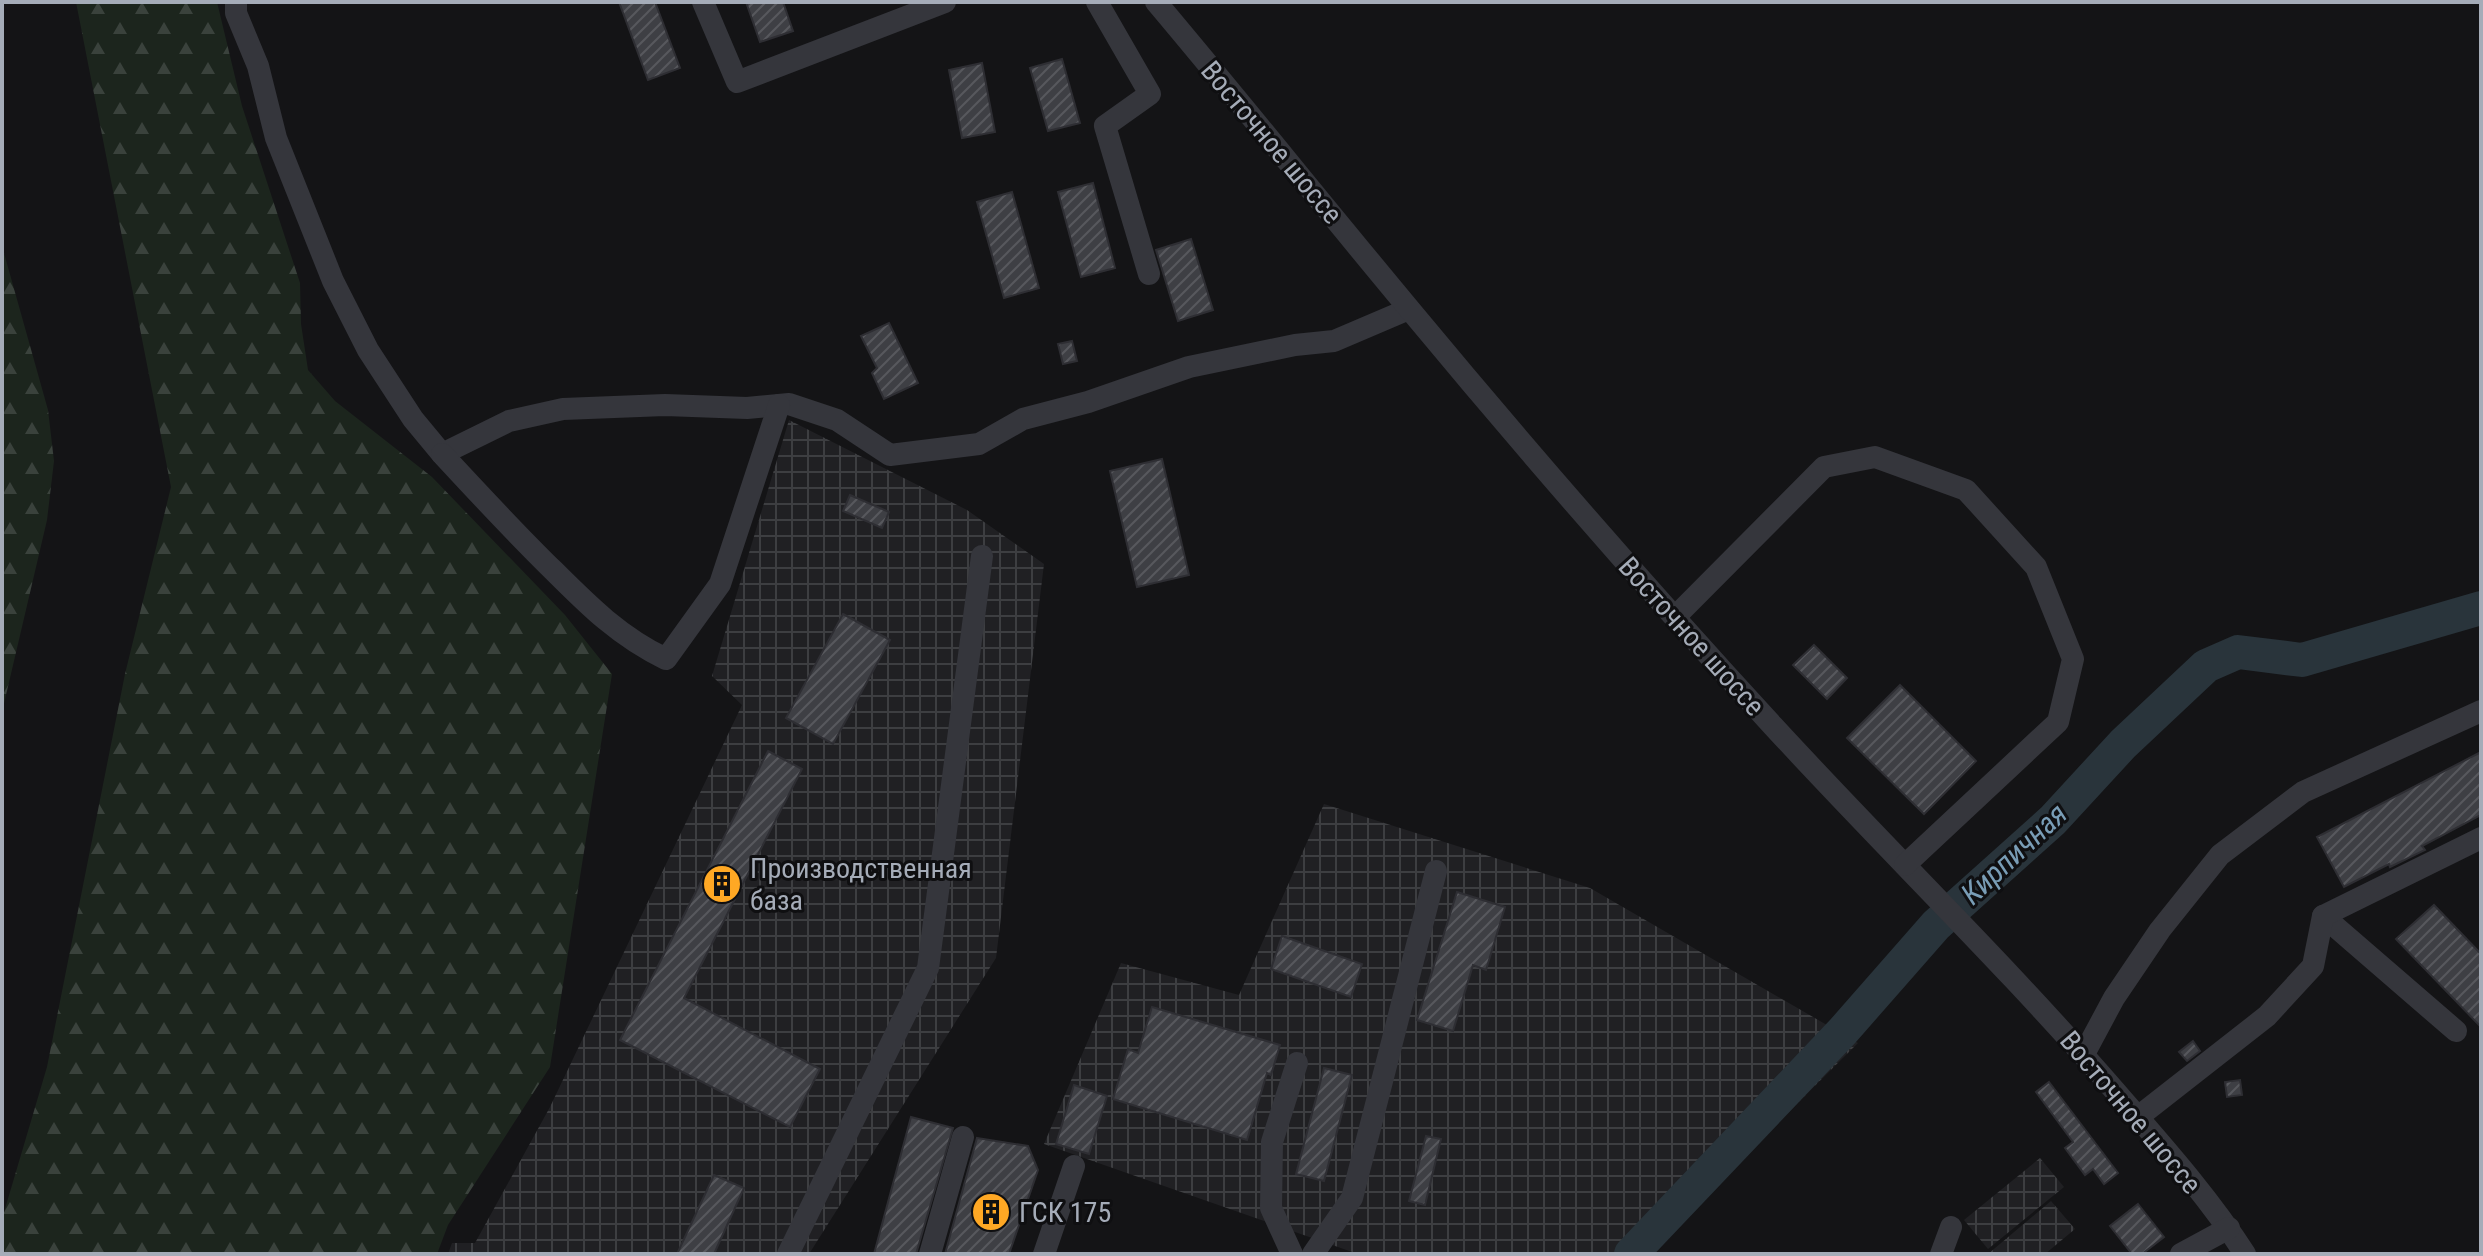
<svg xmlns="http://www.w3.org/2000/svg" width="2483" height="1256" font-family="'Roboto Condensed',sans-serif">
<defs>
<pattern id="industrial-grid" width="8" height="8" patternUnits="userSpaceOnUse" patternTransform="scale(2)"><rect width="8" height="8" fill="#202023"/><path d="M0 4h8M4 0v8" fill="none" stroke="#3d3e41"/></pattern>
<pattern id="forest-firs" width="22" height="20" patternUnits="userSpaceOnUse" patternTransform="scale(2)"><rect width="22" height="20" fill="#1c251d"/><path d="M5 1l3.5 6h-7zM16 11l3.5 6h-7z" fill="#3a423c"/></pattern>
<pattern id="building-hatch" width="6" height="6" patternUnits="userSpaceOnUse" patternTransform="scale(2)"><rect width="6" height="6" fill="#3e3f44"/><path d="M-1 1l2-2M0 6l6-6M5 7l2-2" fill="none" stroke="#57585d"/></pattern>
</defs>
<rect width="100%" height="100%" fill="#141416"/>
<!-- industrial -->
<g fill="url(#industrial-grid)">
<polygon points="789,420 967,510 1044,564 996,958 809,1254 448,1254 452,1243 475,1243 550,1107 742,705 712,676"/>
<polygon points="1324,804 1590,888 1858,1043 1646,1254 1358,1254 1044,1144 1121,963 1239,995"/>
<polygon points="2040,1158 2064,1187 1988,1249 1964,1220"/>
<polygon points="2051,1201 2075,1229 2045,1254 1988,1254"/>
</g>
<!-- forest -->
<g fill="url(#forest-firs)">
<polygon points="76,2 217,2 242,106 300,283 301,324 308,370 335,401 432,477 565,615 612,674 550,1067 448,1225 437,1254 2,1254 2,1219 47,1067 125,674 171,487"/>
<polygon points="2,246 48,410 54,461 47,520 2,712"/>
</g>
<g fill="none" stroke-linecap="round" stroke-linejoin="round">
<!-- river -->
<polyline stroke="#29343b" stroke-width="34" points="1631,1254 1843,1031 1936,925 2053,820 2123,744 2206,666 2238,652 2302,660 2481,608"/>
</g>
<!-- building -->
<g fill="url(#building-hatch)" stroke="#2e2e33" stroke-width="2">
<polygon points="619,2 655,2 680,68 648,80"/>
<polygon points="746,2 783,2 793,31 760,42"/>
<polygon points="1062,59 1080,123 1048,131 1030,68"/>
<polygon points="982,63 995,132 962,138 949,70"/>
<polygon points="1093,183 1115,268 1081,277 1058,192"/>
<polygon points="1012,192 1039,288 1004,298 977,202"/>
<polygon points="1191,239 1213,310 1178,321 1156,250"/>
<polygon points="889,323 918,383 884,399 872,373 877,368 861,336"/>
<polygon points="1072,341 1077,361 1063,364 1058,344"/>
<polygon points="1162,459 1189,575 1137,587 1110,471"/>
<polygon points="850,495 889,512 882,528 843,511"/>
<polygon points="843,614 890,640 833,744 786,718"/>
<polygon points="1814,645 1847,678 1827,699 1793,665"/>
<polygon points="1900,685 1976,761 1924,814 1847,738"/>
<polygon points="768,751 802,769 684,998 820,1069 790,1127 620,1040"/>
<polygon points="2481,752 2481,815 2422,846 2425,850 2390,867 2389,864 2344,887 2317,837"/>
<polygon points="1457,892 1505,907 1486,970 1473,965 1453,1031 1417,1020"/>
<polygon points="2434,905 2481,954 2481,1027 2396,939"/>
<polygon points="1282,936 1362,964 1351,997 1271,969"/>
<polygon points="1152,1007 1280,1045 1271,1075 1267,1073 1247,1140 1113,1099 1128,1049 1138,1053"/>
<polygon points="2193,1041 2200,1051 2187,1061 2179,1052"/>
<polygon points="1324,1068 1352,1075 1324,1181 1296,1174"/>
<polygon points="2240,1080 2242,1095 2227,1097 2225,1082"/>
<polygon points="2049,1082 2118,1173 2104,1184 2093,1169 2085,1175 2065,1148 2073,1142 2036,1092"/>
<polygon points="1074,1085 1107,1096 1089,1154 1056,1144"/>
<polygon points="911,1117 953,1128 916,1254 874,1254"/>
<polygon points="1426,1136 1441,1139 1425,1205 1409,1201"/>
<polygon points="977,1138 1028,1146 1038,1170 1009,1254 945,1254"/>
<polygon points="714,1175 744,1188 714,1254 677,1254"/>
<polygon points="2138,1204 2164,1237 2142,1254 2132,1254 2110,1226"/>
</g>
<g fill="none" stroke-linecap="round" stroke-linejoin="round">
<!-- minor -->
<g stroke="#35363c" stroke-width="22">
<polyline points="236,2 236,13 258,66 276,138 333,281 368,350 413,419 442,454 509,421 563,409 665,405 747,408 789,404 837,420 890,455 979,444 1023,419 1088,402 1189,367 1295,345 1334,341 1409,309"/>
<polyline points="703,2 737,82 945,2"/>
<polyline points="1097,2 1150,94 1105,126 1149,274"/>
<path d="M1156,2c86,102 169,206 255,309 117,141 238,280 362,415 113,123 233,239 342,365 45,52 93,105 130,163"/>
<path d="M442,454c37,40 73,79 112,117 35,35 66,66 112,88l54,-75 59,-179"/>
<polyline points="1675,617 1824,467 1875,457 1966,490 2036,567 2073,659 2058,722 1905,865"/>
<polyline points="2323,916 2456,1031"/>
<polyline points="2084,1054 2114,998 2160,930 2220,855 2303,792 2481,711"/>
<polyline points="2138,1117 2267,1016 2313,966 2323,916 2481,838"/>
<polyline points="788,1254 928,968 982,556"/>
<polyline points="930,1254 963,1137"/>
<polyline points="1044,1254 1074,1166"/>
<polyline points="1292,1254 1271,1208 1272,1142 1297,1063"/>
<polyline points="1313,1254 1352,1198 1436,871"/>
<polyline points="1941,1254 1951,1227"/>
<polyline points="2181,1254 2229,1228"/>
</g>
</g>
<!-- icons -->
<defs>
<symbol id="building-disc" viewBox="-11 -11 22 22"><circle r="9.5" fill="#ffa824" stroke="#0f0f11"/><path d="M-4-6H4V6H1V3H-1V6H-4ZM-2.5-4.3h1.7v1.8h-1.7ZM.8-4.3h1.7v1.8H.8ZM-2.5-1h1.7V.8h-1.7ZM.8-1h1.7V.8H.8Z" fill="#111"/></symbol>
</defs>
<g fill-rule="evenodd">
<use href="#building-disc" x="700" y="862" width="44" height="44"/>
<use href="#building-disc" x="969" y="1190" width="44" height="44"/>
</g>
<g text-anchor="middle" stroke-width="6" stroke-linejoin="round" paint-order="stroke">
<!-- street labels -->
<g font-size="28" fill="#a5acb8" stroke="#0f0f11">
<text transform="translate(1272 142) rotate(50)" y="10">Восточное шоссе</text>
<text transform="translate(1692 636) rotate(48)" y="10">Восточное шоссе</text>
<text transform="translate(2131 1112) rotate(50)" y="10">Восточное шоссе</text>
</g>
<!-- poi labels -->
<g font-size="28" fill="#a5acb8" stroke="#0f0f11" text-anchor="start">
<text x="750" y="878">Производственная<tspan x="750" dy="32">база</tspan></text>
<text x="1019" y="1222">ГСК 175</text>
</g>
<!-- water labels -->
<g font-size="30" font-style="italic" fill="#799db6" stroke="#0f0f11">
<text transform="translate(2014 854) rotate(-43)" y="10">Кирпичная</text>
</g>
</g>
<!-- border -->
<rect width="2483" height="1256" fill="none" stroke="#a5acb8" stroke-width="8"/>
</svg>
